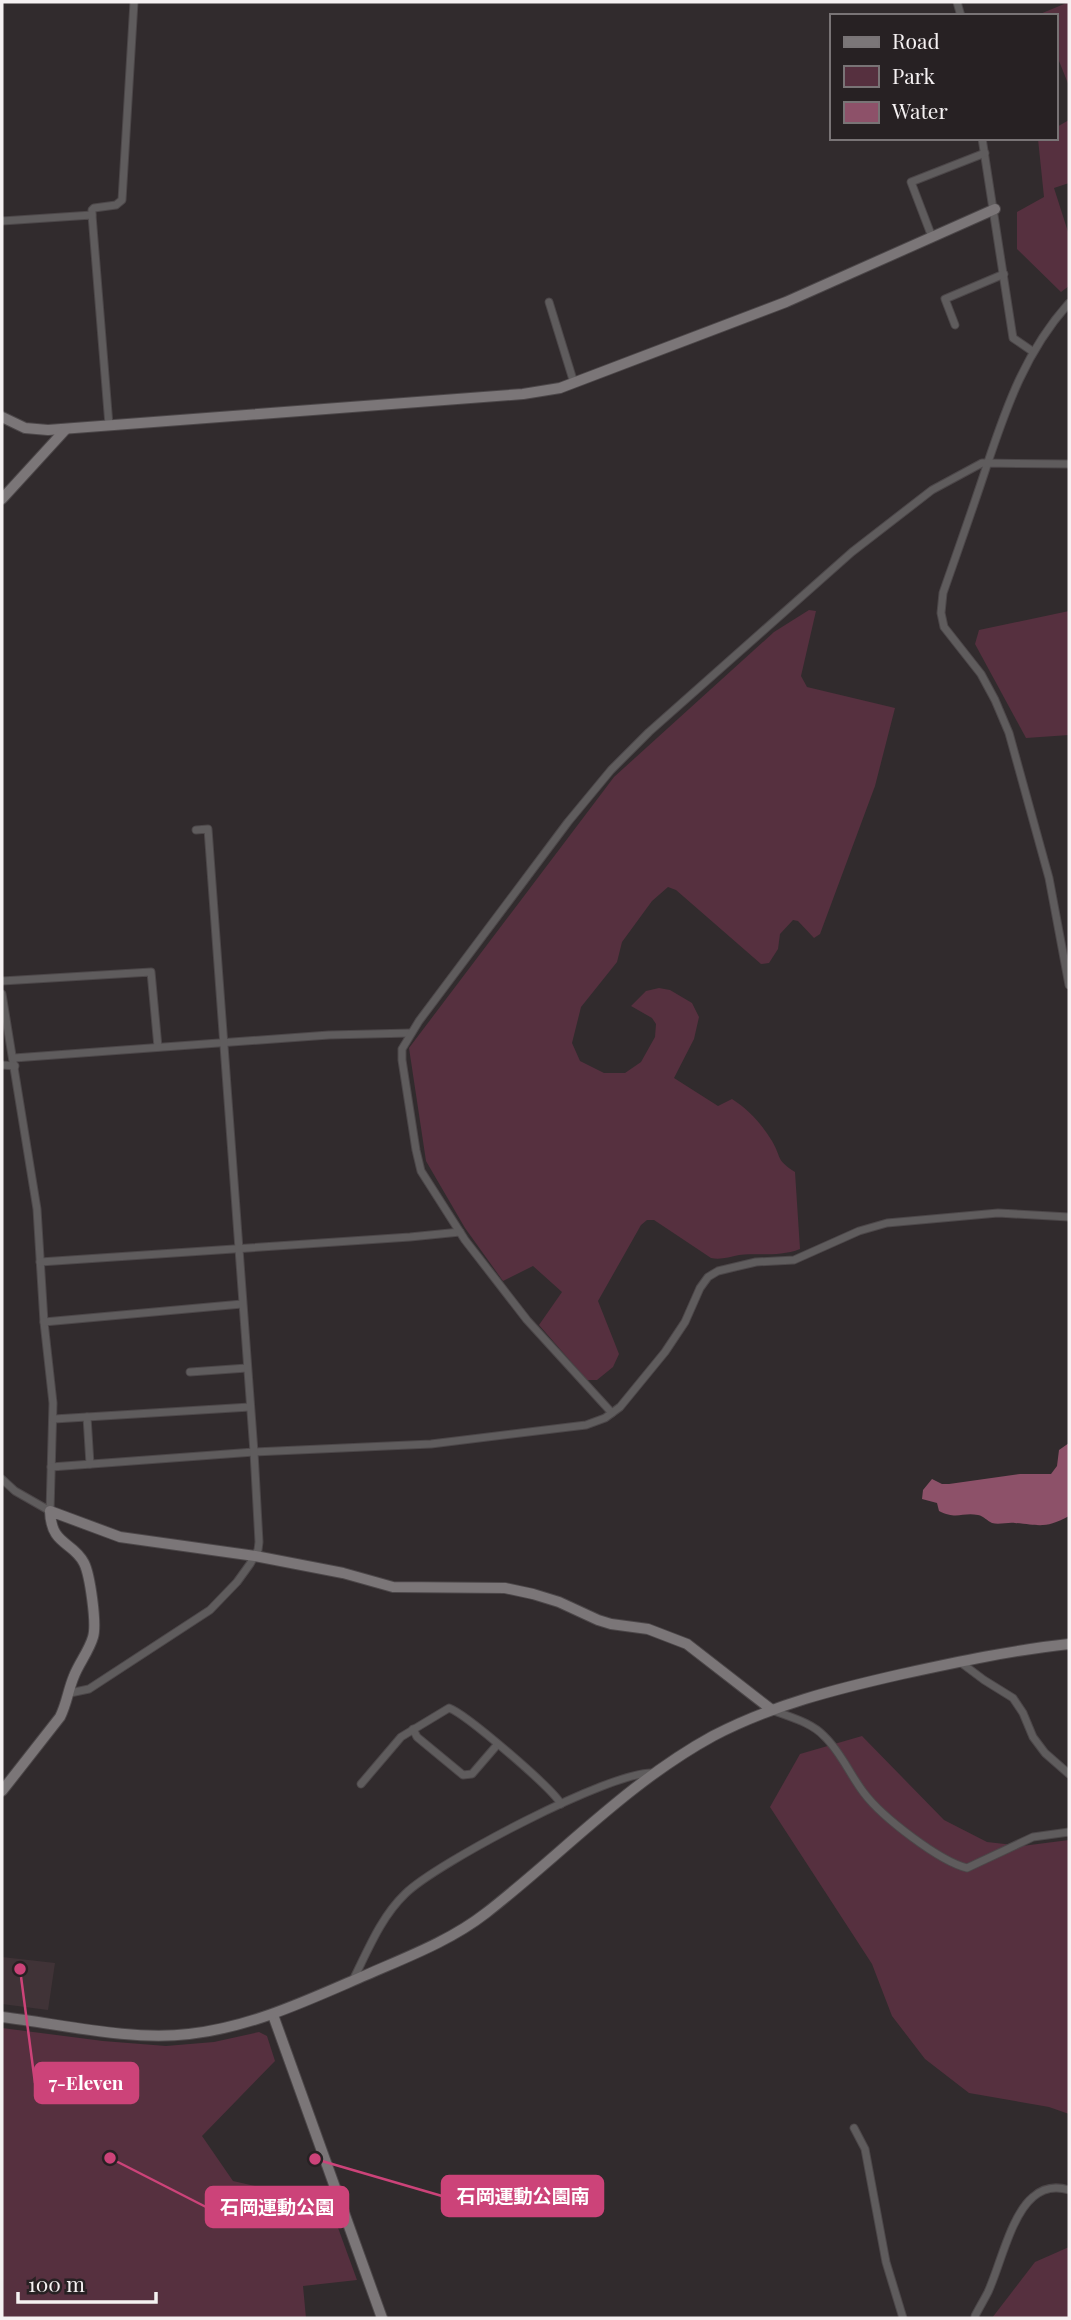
<svg xmlns="http://www.w3.org/2000/svg" width="1071" height="2320" font-family="'Playfair Display','Noto Sans JP',serif">
<rect width="100%" height="100%" fill="#312b2d"/>
<!-- built -->
<polygon fill="#403337" points="2,1957 55,1963 48,2010 2,2004"/>
<!-- green -->
<g fill="#56303f">
<polygon points="1069,2 1069,86 1055,51 1055,16 1040,14"/>
<polygon points="1069,120 1069,183 1054,188 1069,235 1069,286 1061,292 1017,249 1017,212 1044,197 1038,139 1055,138 1055,128"/>
<path d="M809,610l7,1 -15,65 6,11 88,21 -20,78 -55,148 -6,4 -16,-17 -5,-1 -13,14 -2,15 -9,14 -8,1 -85,-74 -8,-3 -16,14 -30,41 -5,20 -36,45 -9,36 8,18 24,12h21l16,-11 14,-25 1,-13 -4,-6 -21,-12 15,-15 13,-3 11,2 22,13 7,14 -5,22 -20,39 44,28 14,-7c17,11 29,24 40,42 10,17 3,18 23,31l5,77c-20,8 -41,4 -61,6 -10,2 -18,5 -28,3l-57,-38h-7l-6,5 -43,76 21,53 -6,13 -16,13h-10l-48,-55 23,-33 -29,-26 -30,15 -38,-53 -39,-67 -17,-113 205,-271 160,-145z"/>
<polygon points="1069,611 1069,735 1026,738 975,644 979,630"/>
<polygon points="862,1736 944,1820 987,1842 1022,1846 1069,1840 1069,2114 1049,2107 969,2093 925,2059 892,2016 872,1964 770,1807 800,1754"/>
<polygon points="2,2028 103,2041 166,2046 214,2042 259,2032 267,2036 275,2061 202,2136 233,2181 329,2203 357,2280 303,2286 306,2318 2,2318"/>
<polygon points="1069,2247 1069,2318 992,2318 1035,2262"/>
</g>
<!-- water -->
<path fill="#8d5169" d="M1069,1443v73c-24,13 -29,9 -54,7 -7,-1 -16,2 -23,0 -5,-2 -8,-7 -14,-8 -16,-3 -21,5 -39,-4l-2,-8 -15,-4 1,-9 9,-11 10,5h7l71,-10h31l6,-8 2,-16z"/>
<g fill="none" stroke-linecap="round" stroke-linejoin="round">
<defs>
<g id="street">
<polyline points="957,2 961,16"/>
<polyline points="982,138 1013,338 1032,351"/>
<polyline points="92,215 92,210 94,208 116,205 122,200 134,2"/>
<polyline points="2,221 92,215 109,425"/>
<polyline points="932,237 911,182 985,153"/>
<polyline points="549,302 574,383"/>
<path d="M1069,303c-43,48 -62,102 -82,162 -14,43 -29,85 -44,128l-2,20 3,14 37,47 14,26 14,33 40,145 20,107"/>
<polyline points="955,325 945,299 1004,274"/>
<polyline points="2,981 151,972 158,1047"/>
<polyline points="2,994 37,1209 44,1322 53,1403 50,1511 15,1491 2,1479"/>
<polyline points="14,1058 329,1035 411,1033"/>
<polyline points="2,1065 15,1066"/>
<polyline points="40,1262 410,1237 460,1232"/>
<polyline points="44,1322 242,1304"/>
<polyline points="190,1372 247,1368"/>
<polyline points="612,1413 527,1320 465,1240 421,1171 416,1150 402,1060 402,1049 419,1021 568,822 611,770 649,732 852,552 932,490 982,463 1069,464"/>
<polyline points="87,1417 90,1464"/>
<polyline points="54,1419 250,1407"/>
<polyline points="51,1467 254,1452 431,1444 586,1425 605,1418 620,1407 665,1352 685,1322 700,1288 708,1277 718,1271 756,1262 794,1260 859,1231 887,1223 998,1213 1069,1217"/>
<polyline points="960,1662 984,1680 1013,1698 1023,1713 1033,1737 1045,1753 1069,1774"/>
<polyline points="70,1693 89,1689 210,1610 237,1582 250,1564 258,1550 259,1542 254,1452 208,829 196,830"/>
<path d="M772,1710c17,7 39,12 52,26 17,16 26,39 40,57 18,24 75,68 103,75l66,-31 36,-5"/>
<polyline points="413,1729 417,1737 463,1775 472,1774 497,1745"/>
<path d="M361,1784l40,-47 48,-29c17,6 103,80 112,96"/>
<path d="M353,1980c15,-30 28,-63 52,-86 31,-31 208,-124 248,-121"/>
<polyline points="854,2128 865,2149 886,2262 903,2318"/>
<path d="M975,2316c4,-8 9,-16 13,-24 12,-26 23,-77 45,-95 10,-9 23,-11 36,-7"/>
</g>
<g id="secondary">
<polyline points="2,417 25,428 48,430 523,394 560,388 786,302 995,209"/>
<polyline points="2,499 66,429"/>
<path d="M2,1791l58,-74c7,-14 8,-27 14,-41 5,-13 15,-25 19,-39 4,-13 -3,-62 -9,-74 -11,-22 -33,-17 -34,-52l70,26 135,19 88,17 50,14 112,1 28,6 26,8 39,18 13,4 37,5 39,15 85,66"/>
<polyline points="273,2015 382,2318"/>
<path d="M2,2017c59,7 127,24 187,17 63,-7 119,-34 177,-59 41,-18 84,-34 120,-62 76,-59 141,-130 227,-177 59,-31 123,-47 189,-62 55,-12 111,-24 167,-30"/>
</g>
</defs>
<!-- street casing -->
<use href="#street" stroke="#4c4749" stroke-width="9"/>
<!-- secondary casing -->
<use href="#secondary" stroke="#4c4749" stroke-width="12"/>
<!-- street -->
<use href="#street" stroke="#5f5c5d" stroke-width="7"/>
<!-- secondary -->
<use href="#secondary" stroke="#7b7678" stroke-width="10"/>
</g>
<!-- callouts -->
<path fill="none" stroke="#cc4379" stroke-width="2.5" d="M20 1969L35 2083M315 2159L442 2196M110 2158L206 2207"/>
<g fill="#cc4379" stroke="#272123" stroke-width="2.5">
<circle cx="20" cy="1969" r="7"/>
<circle cx="315" cy="2159" r="7"/>
<circle cx="110" cy="2158" r="7"/>
</g>
<g fill="#cc4379" stroke="#cc4379" stroke-width="2.5">
<rect x="35" y="2063" width="103" height="40" rx="7"/>
<rect x="442" y="2176" width="161" height="40" rx="7"/>
<rect x="206" y="2187" width="142" height="40" rx="7"/>
</g>
<g font-size="19" text-anchor="middle" font-weight="bold" fill="#fff">
<text x="86" y="2090">7-Eleven</text>
<text x="523" y="2203">石岡運動公園南</text>
<text x="277" y="2214">石岡運動公園</text>
</g>
<!-- border -->
<rect width="1071" height="2320" fill="none" stroke="#f5f1f2" stroke-width="7"/>
<!-- legend -->
<rect x="830" y="14" width="228" height="126" fill="#272123" stroke="#797476" stroke-width="2"/>
<rect x="844" y="37" width="35" height="10" fill="#7b7678" stroke="#797476" stroke-width="2"/>
<text x="892" y="49" font-size="21" fill="#f5f1f2">Road</text>
<rect x="844" y="66" width="35" height="21" fill="#56303f" stroke="#797476" stroke-width="2"/>
<text x="892" y="84" font-size="21" fill="#f5f1f2">Park</text>
<rect x="844" y="102" width="35" height="21" fill="#8d5169" stroke="#797476" stroke-width="2"/>
<text x="892" y="119" font-size="21" fill="#f5f1f2">Water</text>
<!-- scale -->
<path d="M18 2292v10h138v-10" fill="none" stroke="#f5f1f2" stroke-width="3.5"/>
<text x="28" y="2292" font-size="21" fill="#f5f1f2" stroke="#272123" stroke-width="5" paint-order="stroke">100 m</text>
</svg>
